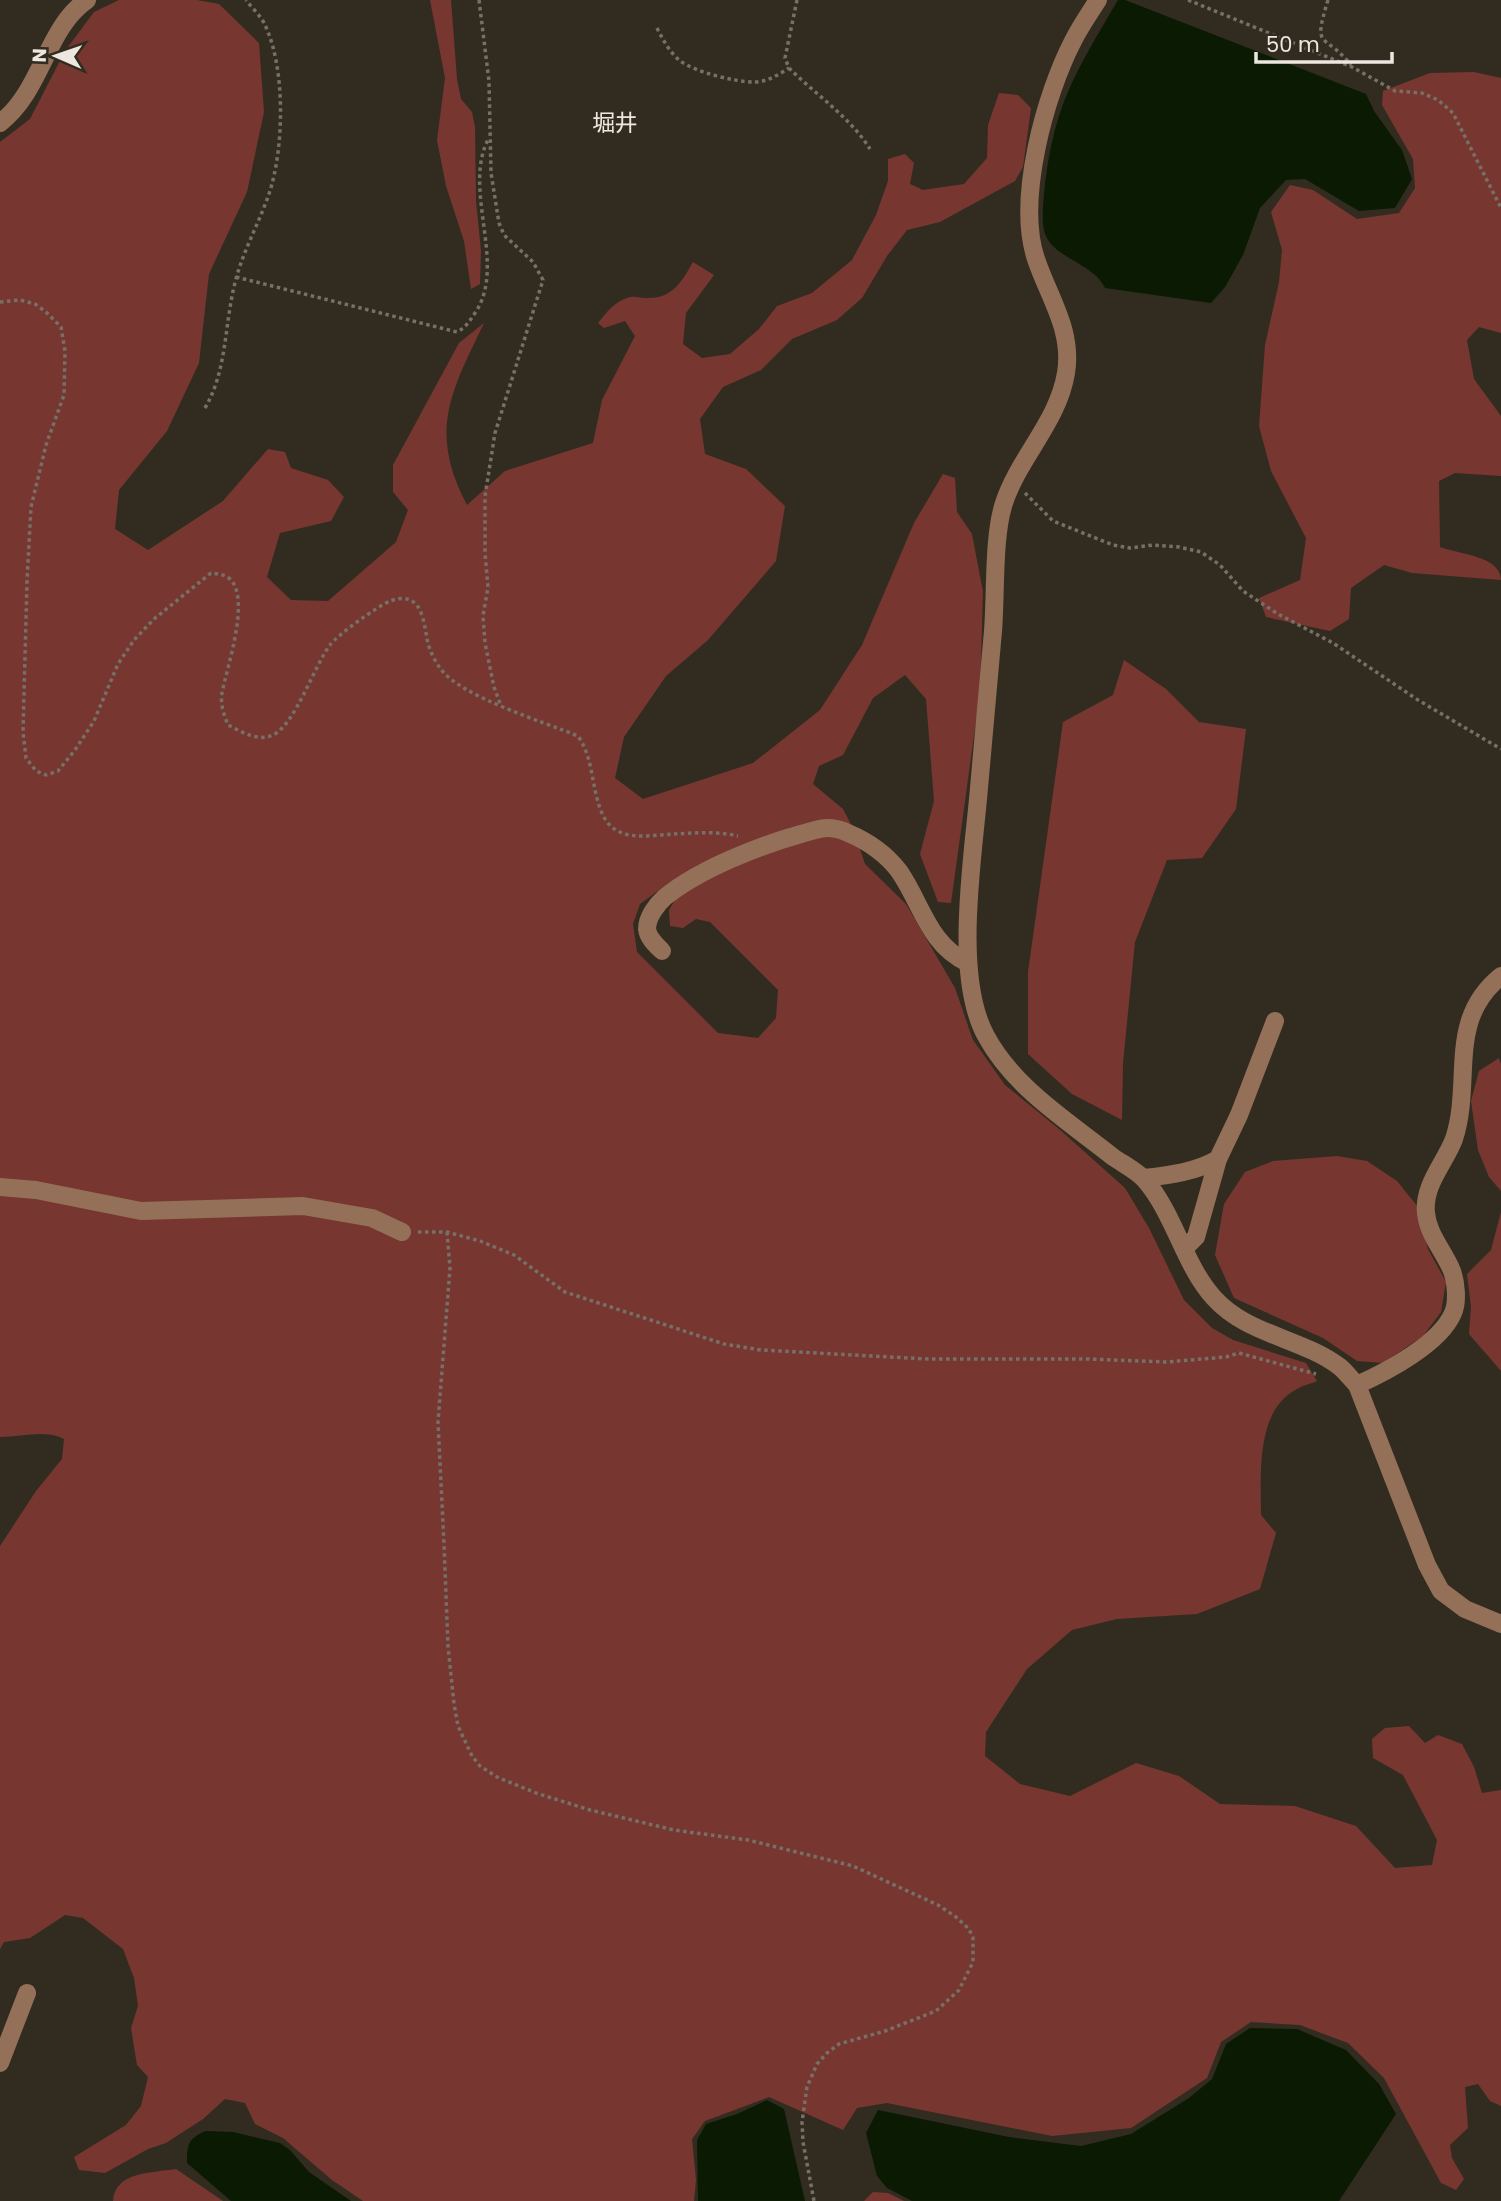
<svg xmlns="http://www.w3.org/2000/svg" width="1501" height="2201" font-family="Poppins,'Noto Sans JP',sans-serif">
<rect width="100%" height="100%" fill="#322c20"/>
<!-- green -->
<g fill="#773730" fill-rule="evenodd">
<path d="M119,0h78l22,4 40,39 5,69 -17,80 -38,82 -10,89 -32,68 -48,59 -4,39 33,21 75,-49 45,-52 17,3 6,16 37,12 16,17 -13,24 -51,12 -13,44 24,23 37,1 68,-59 12,-32 -15,-18v-27l66,-122 25,-20c-33,69 -56,108 -17,182l38,-34 88,-28 9,-43 33,-64 -10,-15 -21,7 -6,-5c9,-11 15,-20 29,-25 7,-3 14,1 22,0 24,0 33,-17 44,-36l21,13 -28,38 -3,31 19,14 28,-4 29,-25 18,-23 35,-13 40,-33 24,-45 12,-34v-22l17,-5 9,9 -4,21 13,6 41,-6 23,-26 1,-33 11,-32 19,2 13,13 -8,59 -8,14 -75,41 -33,8 -20,26 -25,42 -25,22 -45,19 -31,31 -38,17 -23,32 5,35 41,15 39,37 -9,55 -68,79 -42,36 -42,61 -9,41 28,21 110,-36 67,-53 42,-65 52,-122 29,-49 12,4 2,34 15,22 11,58 -3,100 -29,211 -13,-1 -18,-48 14,-53 -8,-102 -21,-24 -32,23 -30,57 -24,11 -6,18 30,25 10,19 12,36 41,40 49,84 18,52 32,45 54,44 66,59 24,40 35,72 28,28 21,12 73,23 11,18c-6,3 -14,4 -20,8 -42,21 -36,87 -36,126l15,18 -16,56 -63,25 -80,5 -45,11 -45,39 -41,63 -1,24 35,28 50,12 66,-33 43,13 41,28 75,2 61,20 39,42 37,-3 5,-25 -34,-65 -30,-17 -1,-19 13,-11 24,-2 16,17 13,-8 24,9 12,23 8,26 19,-3v316l-11,-5 -12,-17 -13,3 3,41 -18,17 2,13 12,21 -8,11 -15,-7 -57,-105 -36,-35 -48,-18 -49,-3 -30,20 -14,36 -76,50 -79,8 -165,-33 -30,5 -14,22 -74,-33 -64,24 -13,18 4,41 -2,21h-331l-31,-21 -49,-42 -28,-14 -10,-21 -20,-4 -22,20 -37,24 -18,6 -43,24 -26,-3 -5,-13 52,-32 15,-19 7,-29 -11,-12 -6,-37 7,-22 -4,-28 -11,-29 -40,-31 -18,-3 -35,23 -26,4 -4,7v-403l36,-55 26,-32 2,-20c-19,-10 -42,-2 -64,-2v-1295l30,-23 35,-68 29,-39zM670,882l14,3 -15,25 1,16 13,2 13,-9 14,3 68,68 -2,28 -18,20 -40,-5 -81,-81 -4,-28 7,-20z"/>
<polygon points="430,0 451,0 457,79 461,99 472,112 475,127 476,201 481,251 480,284 471,289 464,241 446,186 437,140 445,78"/>
<path d="M1474,72l27,6v255l-22,-6 -12,13 7,39 27,37v60l-46,-3 -16,8 1,66c18,7 61,9 61,33l-89,-7 -28,-8 -33,23 -2,31 -19,12 -64,-14 -7,-19 41,-18 6,-42 -35,-67 -12,-45 6,-81 14,-63 3,-32 -11,-38 19,-27 23,5 44,29 42,-6 16,-25 -2,-29 -31,-54 1,-14 47,-18z"/>
<polygon points="1124,660 1166,689 1199,722 1246,729 1236,809 1202,858 1167,860 1135,942 1123,1063 1122,1120 1072,1094 1028,1054 1028,972 1063,722 1113,695"/>
<polygon points="1499,1058 1501,1064 1501,1191 1489,1177 1478,1150 1471,1101 1479,1071"/>
<polygon points="1337,1156 1367,1161 1397,1181 1418,1207 1428,1249 1446,1282 1441,1312 1423,1336 1383,1363 1357,1361 1323,1338 1234,1298 1215,1255 1224,1204 1245,1172 1273,1161"/>
<polygon points="1501,1212 1501,1371 1469,1334 1471,1307 1467,1274 1491,1250"/>
<path d="M176,2169l47,32h-110c2,-30 40,-28 63,-32z"/>
<polygon points="873,2192 888,2193 904,2201 864,2201"/>
</g>
<!-- water -->
<g fill="#0b1a02">
<path d="M1118,0h7l241,94 8,17 28,39 10,29 -17,29 -36,3 -54,-32 -19,1 -26,28 -17,47 -18,32 -14,16 -106,-15c-11,-24 -50,-30 -59,-52 -5,-11 -3,-31 -2,-42 3,-33 10,-69 23,-100 14,-33 33,-63 51,-94z"/>
<polygon points="1250,2028 1297,2029 1346,2050 1379,2084 1396,2114 1339,2201 912,2201 887,2188 877,2176 866,2133 878,2110 1009,2137 1081,2146 1131,2134 1189,2098 1212,2079 1226,2044"/>
<polygon points="767,2100 784,2109 805,2201 698,2201 697,2140 706,2124 737,2114"/>
<path d="M206,2131l27,1 47,11 10,7 19,22 42,29h-120l-44,-38c0,-18 1,-25 19,-32z"/>
</g>
<g fill="none" stroke-linecap="round" stroke-linejoin="round">
<!-- path -->
<g stroke="#767066" stroke-width="3.5" stroke-dasharray="3.5 3.5" stroke-linecap="butt">
<polyline points="479,0 489,81 491,173 499,223 504,235 533,262 543,280 495,433 485,496 485,553 488,587 483,616 485,643 494,687 501,706"/>
<path d="M797,0l-12,58 4,10c27,27 61,49 81,81"/>
<polyline points="1188,0 1352,67 1395,91 1422,93 1438,100 1453,113 1501,208"/>
<path d="M1328,0c-16,52 -4,31 23,65"/>
<path d="M657,28c6,12 12,23 22,32 15,12 56,22 75,22 13,0 24,-7 35,-14"/>
<path d="M236,277l221,55c9,-5 12,-10 18,-19 33,-48 -14,-125 14,-175"/>
<path d="M0,302l20,-2 15,4 11,8 15,15 4,24 -1,44 -18,50 -15,62 -4,74 -4,151 3,26 10,13 10,4 12,-4 17,-21 19,-29 24,-57 16,-24 20,-21 57,-46c7,1 14,1 20,7 19,21 -4,87 -9,113 -2,11 2,22 6,32 14,7 30,17 45,10 22,-10 41,-69 57,-90 7,-10 48,-39 60,-44 31,-11 33,17 37,37 1,9 7,22 13,30 19,28 104,54 138,68 16,23 13,52 24,77 13,31 46,22 72,21 20,-1 44,-3 64,2"/>
<path d="M205,408c23,-39 19,-86 31,-129 8,-30 23,-56 33,-85 15,-45 17,-125 -4,-169 -4,-9 -13,-17 -19,-25"/>
<polyline points="1025,493 1053,521 1113,545 1130,548 1153,545 1179,547 1201,552 1220,565 1243,591 1278,614 1333,643 1418,700 1501,749"/>
<polyline points="418,1232 447,1232 480,1241 514,1255 565,1292 724,1344 761,1350 928,1359 1088,1359 1166,1362 1226,1357 1239,1353 1316,1374"/>
<polyline points="447,1232 450,1268 438,1422 444,1544 448,1646 454,1704 458,1726 472,1756 480,1766 497,1777 536,1793 590,1810 674,1830 748,1840 853,1866 938,1905 956,1917 969,1929 973,1938 973,1962 959,1990 936,2011 885,2031 839,2044 827,2053 817,2064 807,2087 802,2122 803,2142 814,2201"/>
</g>
<!-- minor -->
<g stroke="#947058" stroke-width="18">
<path d="M1098,0c-9,14 -18,27 -25,41 -28,54 -57,159 -37,218 13,39 37,71 30,114 -8,49 -47,84 -62,130 -11,33 -8,91 -11,128 -5,56 -10,112 -15,168 -6,65 -24,179 8,237 28,52 82,85 127,121 10,7 24,14 32,23 30,35 39,85 69,118 33,37 88,40 126,69 6,5 11,12 17,18l70,180 14,26 24,18 36,15"/>
<path d="M0,123c42,-32 46,-95 87,-123"/>
<path d="M662,951c-6,-6 -14,-13 -15,-22 0,-12 10,-25 18,-32 35,-28 93,-51 136,-63 8,-2 18,-6 26,-6 6,0 15,2 21,5 19,8 38,21 51,38 23,33 29,73 69,92"/>
<path d="M1144,1178c26,-3 52,-6 74,-19"/>
<polyline points="0,1187 36,1190 141,1211 303,1206 372,1218 402,1232"/>
<polyline points="1185,1248 1196,1237 1218,1159 1239,1115 1275,1021"/>
<path d="M1357,1385c29,-13 83,-41 96,-72 5,-11 3,-31 -1,-42 -8,-20 -24,-36 -26,-58 -3,-28 19,-50 28,-74 19,-58 -8,-119 47,-163"/>
<polyline points="0,2063 27,1993"/>
</g>
</g>
<g text-anchor="middle" stroke-width="6" stroke-linejoin="round" paint-order="stroke">
<!-- neighbourhood labels -->
<g font-size="23" fill="#ece8e0" stroke="#322c20">
<text x="615" y="131">堀井</text>
</g>
</g>
<!-- north arrow -->
<g transform="translate(56 56) rotate(272)" stroke="#322c20" stroke-width="5" paint-order="stroke">
<path d="M0-5L12 26L0 18L-12 26Z" fill="#ece8e0"/>
<text y="-10" font-size="19" font-weight="bold" text-anchor="middle" fill="#ece8e0">N</text>
</g>
<!-- scale -->
<path d="M1256 52v10h136v-10" fill="none" stroke="#ece8e0" stroke-width="3.5"/>
<text x="1266" y="52" font-size="21" fill="#ece8e0" stroke="#322c20" stroke-width="5" paint-order="stroke">50 m</text>
</svg>
